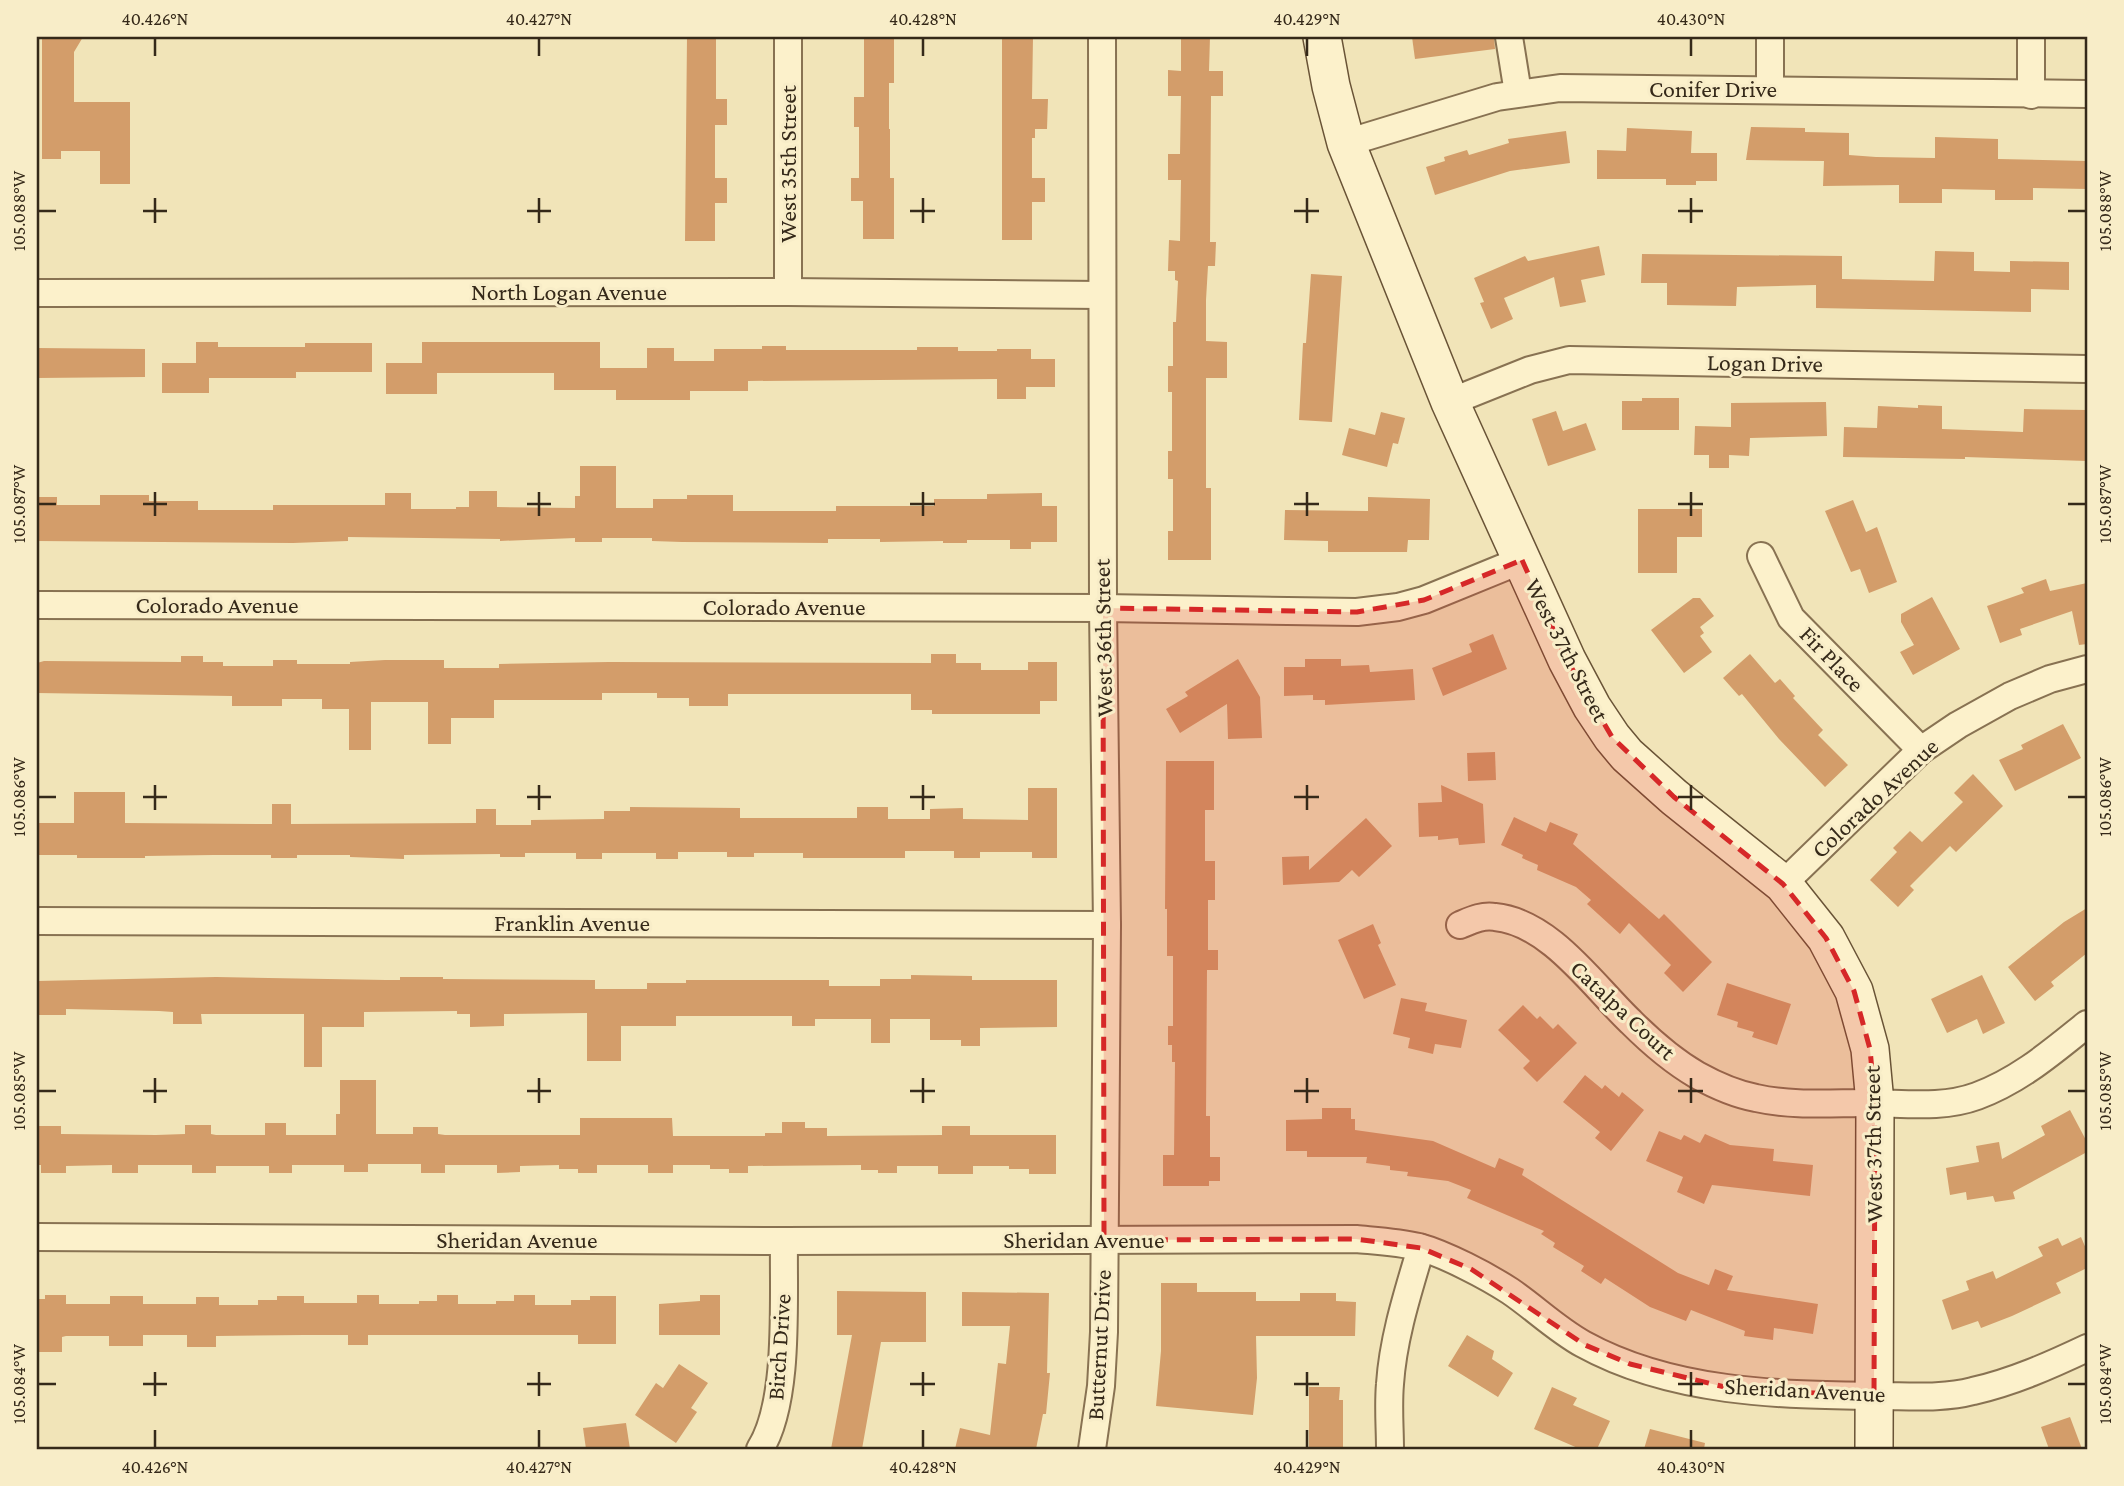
<svg xmlns="http://www.w3.org/2000/svg" width="2124" height="1486" font-family="'Crimson Pro',serif">
<rect width="100%" height="100%" fill="#f1e4b8"/>
<!-- building -->
<g fill="#d39d6a">
<polygon points="42,37 83,37 74,52 74,102 130,102 130,184 100,184 100,151 61,151 61,159 42,159"/>
<polygon points="687,37 716,37 716,99 727,99 727,125 715,125 715,178 727,178 727,203 715,203 715,241 685,241"/>
<polygon points="864,37 894,37 894,83 889,83 889,129 890,129 890,178 894,178 894,239 863,239 863,201 851,201 851,178 859,178 859,127 854,127 854,97 864,97"/>
<polygon points="1002,37 1033,37 1032,99 1048,99 1047,129 1035,129 1035,138 1032,138 1032,178 1045,178 1045,202 1032,202 1032,240 1002,240"/>
<polygon points="1181,37 1210,37 1209,71 1223,71 1223,96 1211,96 1210,242 1216,242 1215,266 1208,266 1206,300 1206,341 1227,342 1227,378 1206,378 1206,488 1211,488 1211,560 1168,560 1168,531 1173,531 1173,479 1168,479 1168,451 1172,451 1172,392 1168,392 1168,366 1173,366 1173,322 1176,322 1178,281 1175,280 1175,271 1168,271 1169,240 1180,241 1181,180 1168,180 1168,154 1180,154 1181,96 1168,96 1168,70 1181,71"/>
<polygon points="1412,37 1494,37 1495,49 1415,59"/>
<polygon points="1751,127 1805,128 1805,132 1849,133 1849,155 1876,157 1935,158 1935,137 1998,139 1998,159 2087,161 2087,189 2033,188 2033,200 1995,200 1995,190 1942,189 1942,203 1899,203 1899,185 1823,186 1824,161 1746,160"/>
<polygon points="1627,128 1692,131 1691,153 1717,153 1717,181 1696,181 1696,185 1666,185 1666,179 1597,179 1597,150 1626,151"/>
<polygon points="1566,131 1570,163 1510,171 1435,195 1426,167 1445,161 1444,157 1467,150 1469,155 1509,143 1508,139"/>
<polygon points="1599,246 1605,275 1581,280 1586,302 1560,307 1554,277 1504,298 1513,319 1491,329 1480,303 1484,302 1474,278 1525,256 1528,261"/>
<polygon points="1935,251 1974,252 1974,271 2010,272 2010,261 2069,262 2069,290 2031,289 2031,312 1816,308 1816,285 1737,287 1736,306 1667,305 1667,283 1641,283 1642,254 1842,256 1842,279 1934,281"/>
<polygon points="1311,274 1342,276 1332,422 1299,420 1303,343 1306,343"/>
<polygon points="196,342 218,342 218,347 305,347 305,343 372,343 372,372 296,372 296,378 209,378 209,393 162,393 162,363 196,363"/>
<polygon points="422,342 600,342 600,368 647,368 647,348 674,348 674,361 714,361 714,349 762,349 762,346 786,346 786,350 917,350 917,347 958,347 958,351 997,351 997,349 1031,349 1031,359 1055,359 1055,387 1026,387 1026,399 997,399 997,379 748,381 748,391 690,391 690,400 616,400 616,390 554,390 554,373 437,373 437,394 386,394 386,363 422,363"/>
<polygon points="37,348 145,349 145,377 37,378"/>
<polygon points="1642,398 1679,398 1679,430 1622,430 1622,401 1642,401"/>
<polygon points="1826,402 1827,436 1750,438 1749,456 1729,455 1729,468 1709,468 1709,455 1694,455 1695,426 1731,427 1731,403"/>
<polygon points="1918,405 1942,406 1942,429 2023,432 2024,409 2087,410 2087,461 1965,457 1965,459 1843,457 1844,427 1877,428 1878,406 1918,408"/>
<polygon points="1556,411 1563,431 1586,423 1596,450 1548,466 1532,419"/>
<polygon points="1381,412 1405,418 1398,444 1393,443 1387,467 1342,455 1349,428 1375,435"/>
<polygon points="580,466 616,466 616,508 653,508 653,499 687,499 687,495 733,495 733,511 836,511 836,506 934,506 934,499 987,499 987,494 1042,493 1042,506 1057,506 1057,542 1031,542 1031,549 1010,549 1010,540 967,540 967,543 943,543 943,541 880,542 880,539 828,539 828,543 682,542 652,541 652,538 602,538 602,542 575,542 575,538 500,541 500,539 348,537 348,541 293,543 37,541 37,497 57,497 57,505 100,505 100,495 149,495 149,501 198,501 198,510 273,510 273,505 385,505 385,493 411,493 411,509 456,509 456,507 469,507 469,491 497,491 497,507 575,508 575,496 580,496"/>
<polygon points="1368,497 1430,499 1429,540 1408,540 1407,552 1328,552 1328,541 1284,540 1285,510 1368,511"/>
<polygon points="1853,500 1866,532 1877,527 1897,582 1869,593 1860,569 1851,572 1825,511"/>
<polygon points="1638,509 1702,509 1702,537 1677,537 1677,573 1638,573"/>
<polygon points="2046,579 2050,591 2087,583 2087,644 2079,645 2072,611 2020,629 2022,635 2000,643 1987,606 2024,593 2021,588"/>
<polygon points="1932,597 1960,649 1913,675 1900,652 1914,645 1901,622 1901,614"/>
<polygon points="1693,598 1700,598 1714,616 1700,627 1704,633 1700,636 1712,652 1684,673 1651,630"/>
<polygon points="1493,634 1507,669 1443,696 1432,668 1472,652 1469,644"/>
<polygon points="931,654 956,654 956,663 981,663 981,670 1028,670 1028,662 1057,662 1057,701 1040,701 1040,714 932,714 932,710 911,710 911,694 728,694 728,706 689,706 689,698 657,698 657,693 602,693 602,700 494,700 494,718 451,718 451,744 428,744 428,702 371,702 371,750 349,750 349,709 322,709 322,699 282,699 282,706 232,706 232,696 37,693 37,663 44,661 181,662 181,656 203,656 203,662 223,662 223,666 273,666 273,660 297,660 297,664 350,664 350,662 385,660 444,660 444,668 499,668 499,664 609,662 931,663"/>
<polygon points="1750,654 1775,683 1780,679 1795,696 1793,698 1823,730 1818,735 1848,765 1825,787 1779,739 1742,694 1739,696 1723,678"/>
<polygon points="1238,659 1260,697 1262,738 1228,739 1227,704 1180,733 1166,709 1188,696 1185,692"/>
<polygon points="1305,659 1341,659 1341,666 1369,665 1370,672 1413,669 1415,700 1325,705 1325,700 1313,700 1313,695 1284,696 1284,667 1305,667"/>
<polygon points="2063,724 2081,758 2015,791 1999,760 2023,749 2021,745"/>
<polygon points="1495,752 1496,780 1468,781 1467,753"/>
<polygon points="1166,761 1214,761 1214,810 1205,810 1205,861 1215,861 1215,900 1208,900 1208,950 1218,950 1218,970 1207,970 1206,1116 1210,1116 1210,1157 1220,1157 1220,1181 1209,1181 1209,1186 1163,1186 1163,1155 1174,1155 1175,1062 1172,1062 1172,1045 1168,1045 1168,1026 1173,1026 1173,956 1167,956 1167,909 1165,909"/>
<polygon points="1973,774 2003,806 1956,852 1950,846 1910,886 1914,890 1898,907 1870,880 1897,852 1893,848 1910,831 1922,842 1963,802 1954,793"/>
<polygon points="1441,785 1483,804 1485,843 1459,845 1458,838 1438,840 1438,836 1419,837 1418,803 1442,802"/>
<polygon points="1028,788 1057,788 1057,858 1032,858 1032,852 980,852 980,858 954,858 954,851 905,851 905,858 803,858 803,853 754,853 754,857 727,857 727,852 678,852 678,859 656,859 656,853 602,853 602,859 576,859 576,853 525,853 525,857 500,857 500,854 404,855 404,859 350,857 350,855 297,855 297,858 271,858 271,855 213,855 145,856 145,858 77,858 77,855 37,855 37,823 74,823 74,792 125,792 125,823 272,824 272,804 291,804 291,824 476,823 476,809 496,809 496,825 531,825 531,820 604,819 604,811 630,811 630,807 740,808 740,818 857,818 857,807 888,807 888,819 930,819 930,809 963,808 963,819 1028,820"/>
<polygon points="1514,817 1546,832 1550,822 1578,834 1573,844 1659,919 1664,914 1712,962 1683,992 1664,973 1671,965 1629,923 1620,934 1587,904 1591,900 1576,887 1537,870 1538,865 1522,858 1523,855 1501,845"/>
<polygon points="1366,818 1392,846 1359,877 1352,870 1339,882 1283,885 1282,857 1309,856 1309,870"/>
<polygon points="2087,908 2087,953 2051,982 2054,986 2035,1001 2008,967 2064,922"/>
<polygon points="1373,924 1381,943 1378,945 1396,985 1364,999 1338,940"/>
<polygon points="911,975 972,976 972,980 1057,980 1057,1027 980,1028 980,1046 961,1046 961,1040 930,1040 930,1019 890,1019 890,1043 871,1043 871,1019 815,1019 815,1026 792,1026 792,1016 676,1016 676,1026 621,1026 621,1061 587,1061 587,1013 504,1014 504,1026 470,1027 470,1014 457,1014 457,1011 364,1012 364,1027 322,1027 322,1067 304,1067 304,1014 201,1014 202,1024 173,1024 173,1012 159,1011 66,1009 66,1015 37,1015 37,981 216,977 386,980 400,980 400,977 443,977 443,979 595,980 595,989 647,989 647,983 686,983 686,980 829,980 829,986 880,986 880,979 911,979"/>
<polygon points="1982,975 2005,1023 1983,1034 1977,1019 1947,1033 1931,999"/>
<polygon points="1727,983 1791,1004 1777,1045 1752,1037 1754,1032 1737,1027 1738,1022 1717,1015"/>
<polygon points="1401,998 1427,1003 1425,1011 1467,1020 1461,1048 1435,1044 1433,1054 1408,1048 1410,1038 1393,1034"/>
<polygon points="1523,1005 1537,1019 1540,1016 1553,1029 1558,1024 1577,1043 1537,1082 1523,1068 1530,1061 1498,1030"/>
<polygon points="1585,1075 1602,1089 1605,1085 1619,1097 1622,1092 1644,1110 1611,1151 1595,1138 1600,1132 1563,1102"/>
<polygon points="340,1080 376,1080 376,1134 413,1134 413,1127 438,1127 438,1134 445,1135 580,1135 580,1118 672,1118 673,1136 765,1136 765,1133 782,1133 782,1122 805,1122 805,1128 827,1128 827,1136 942,1135 942,1126 970,1126 970,1135 1056,1135 1056,1174 1029,1174 1029,1169 1009,1169 1009,1166 973,1166 973,1174 938,1174 938,1166 897,1166 897,1173 878,1173 878,1170 861,1170 861,1165 748,1166 748,1173 729,1173 729,1169 710,1169 710,1165 673,1165 673,1173 648,1173 648,1165 597,1165 597,1173 578,1173 578,1169 559,1169 559,1165 520,1166 520,1172 497,1173 497,1165 445,1165 445,1173 421,1173 421,1164 368,1164 368,1172 344,1172 344,1165 292,1165 292,1173 269,1173 269,1166 216,1166 216,1173 192,1173 192,1165 138,1165 138,1173 112,1173 112,1165 66,1166 66,1173 41,1173 41,1165 37,1165 37,1126 61,1126 61,1134 156,1135 185,1134 185,1125 211,1125 211,1134 216,1135 265,1135 265,1123 286,1123 286,1135 336,1135 336,1114 340,1114"/>
<polygon points="1322,1108 1351,1108 1351,1119 1355,1119 1355,1130 1433,1141 1495,1168 1499,1158 1524,1169 1522,1175 1678,1273 1709,1285 1715,1269 1733,1276 1727,1290 1818,1304 1813,1334 1774,1328 1773,1340 1744,1336 1745,1331 1691,1310 1686,1321 1650,1307 1605,1278 1601,1284 1581,1271 1584,1266 1553,1247 1555,1243 1541,1234 1544,1231 1467,1198 1471,1190 1448,1181 1407,1176 1408,1172 1390,1170 1390,1166 1366,1163 1367,1157 1307,1157 1307,1151 1286,1151 1286,1120 1322,1119"/>
<polygon points="2070,1110 2087,1142 2087,1152 2013,1192 2015,1199 1995,1202 1993,1196 1967,1200 1966,1192 1950,1195 1946,1168 1979,1162 1976,1146 1999,1142 2002,1159 2045,1135 2041,1126"/>
<polygon points="1659,1131 1681,1140 1684,1135 1700,1143 1705,1134 1730,1145 1774,1149 1773,1161 1813,1165 1810,1196 1712,1185 1704,1204 1677,1192 1683,1177 1646,1161"/>
<polygon points="2081,1237 2087,1251 2087,1268 2056,1283 2061,1293 2012,1316 1981,1328 1978,1321 1952,1330 1942,1300 1969,1290 1966,1281 1993,1271 1996,1279 2043,1256 2038,1247 2058,1238 2062,1246"/>
<polygon points="1161,1283 1197,1283 1197,1292 1256,1292 1256,1301 1300,1301 1300,1293 1336,1293 1336,1301 1356,1302 1355,1336 1256,1336 1257,1378 1253,1415 1156,1406 1161,1351"/>
<polygon points="837,1291 926,1292 926,1342 881,1342 862,1449 831,1449 852,1335 837,1335"/>
<polygon points="962,1292 1049,1293 1047,1373 1050,1373 1046,1414 1043,1414 1036,1449 955,1449 960,1428 990,1435 998,1363 1006,1364 1010,1326 962,1326"/>
<polygon points="45,1295 66,1295 66,1304 110,1304 110,1296 143,1296 143,1304 196,1304 196,1297 219,1297 219,1305 258,1305 258,1300 277,1300 277,1296 304,1296 304,1303 357,1303 357,1295 379,1295 379,1304 419,1304 419,1301 437,1301 437,1295 458,1295 458,1304 496,1304 496,1301 514,1301 514,1295 535,1295 535,1305 571,1305 571,1300 590,1300 590,1296 616,1296 616,1344 578,1344 578,1335 368,1335 368,1345 348,1345 348,1335 304,1335 216,1336 216,1347 187,1347 187,1335 143,1335 143,1346 109,1346 109,1336 66,1336 62,1337 62,1352 37,1352 37,1299 45,1299"/>
<polygon points="700,1295 720,1295 720,1335 659,1335 659,1304 700,1301"/>
<polygon points="1467,1335 1494,1351 1492,1359 1513,1373 1498,1397 1448,1366"/>
<polygon points="679,1364 708,1383 691,1408 697,1412 676,1443 635,1415 656,1383 663,1388"/>
<polygon points="1309,1387 1340,1387 1339,1400 1343,1400 1343,1449 1309,1449"/>
<polygon points="1552,1387 1577,1398 1573,1405 1610,1421 1597,1449 1580,1449 1534,1429"/>
<polygon points="2070,1417 2082,1449 2049,1449 2041,1427"/>
<polygon points="626,1423 630,1449 586,1449 583,1428"/>
<polygon points="1650,1429 1705,1443 1704,1449 1644,1449"/>
</g>
<g fill="none" stroke-linecap="round" stroke-linejoin="round">
<defs>
<g id="street">
<polyline points="788,37 788,292"/>
<polyline points="1509,37 1518,93"/>
<polyline points="2031,37 2031,95"/>
<polyline points="1770,89 1770,37"/>
<polyline points="1346,143 1497,97 1560,88 2087,94"/>
<polyline points="37,293 788,292 1102,295"/>
<polyline points="1450,402 1530,370 1569,360 2087,369"/>
<polyline points="1761,556 1791,618 1921,750"/>
<polyline points="37,605 1103,608 1357,612 1398,607 1424,600 1522,560"/>
<polyline points="1783,884 1921,750 1958,725 2010,696 2050,679 2087,669"/>
<polyline points="37,921 1107,925"/>
<path d="M1460,925c12,-5 22,-10 35,-8 55,5 99,70 136,105 19,19 42,39 66,53 18,10 38,19 59,23 35,8 74,5 111,5 36,0 75,6 110,-7 43,-16 75,-44 110,-72"/>
<path d="M37,1237l747,4 572,-2c21,2 42,3 63,8 26,7 68,29 91,44 25,17 46,38 73,53 89,49 196,51 295,52 31,0 65,3 95,-5 40,-9 78,-26 114,-43"/>
<path d="M760,1449c30,-47 23,-151 24,-208"/>
<polyline points="1092,1449 1101,1386 1104,1332 1107,925 1103,608 1102,37"/>
<path d="M1390,1449c0,-21 -2,-43 0,-65 3,-46 18,-92 31,-136"/>
</g>
<polyline id="secondary" points="1322,37 1331,86 1346,143 1450,402 1567,660 1592,707 1612,737 1627,755 1674,797 1783,884 1826,938 1854,991 1870,1049 1875,1103 1874,1449"/>
</defs>
<!-- street casing -->
<use href="#street" stroke="#887252" stroke-width="30"/>
<!-- secondary casing -->
<use href="#secondary" stroke="#695336" stroke-width="40"/>
<!-- street -->
<use href="#street" stroke="#fcf1cb" stroke-width="26"/>
<!-- secondary -->
<use href="#secondary" stroke="#fcf1cb" stroke-width="37"/>
</g>
<!-- marked area -->
<path fill="#d62828" fill-opacity="0.2" stroke="#d62828" stroke-width="5" stroke-dasharray="14 9" stroke-linejoin="round" d="M1522,560l45,100 45,77 62,60 109,87 43,54 28,53 16,58 5,54 -1,293 -141,-7 -103,-25 -45,-19 -114,-76 -50,-21 -65,-9 -252,1 -1,-632 254,4 67,-12z"/>
<!-- ticks -->
<path fill="none" stroke="#352919" stroke-width="2.5" d="M155,38v18M539,38v18M923,38v18M1307,38v18M1691,38v18M155,198v25M539,198v25M923,198v25M1307,198v25M1691,198v25M38,211h18M143,211h24M527,211h24M910,211h25M1294,211h25M1678,211h25M2068,211h18M155,492v24M539,492v24M923,492v24M1307,492v24M1691,492v24M38,504h18M143,504h24M527,504h24M910,504h25M1294,504h25M1678,504h25M2068,504h18M155,785v25M539,785v25M923,785v25M1307,785v25M1691,785v25M38,797h18M143,797h24M527,797h24M910,797h25M1294,797h25M1678,797h25M2068,797h18M155,1078v25M539,1078v25M923,1078v25M1307,1078v25M1691,1078v25M38,1091h18M143,1091h24M527,1091h24M910,1091h25M1294,1091h25M1678,1091h25M2068,1091h18M155,1372v24M539,1372v24M923,1372v24M1307,1372v24M1691,1372v24M38,1384h18M143,1384h24M527,1384h24M910,1384h25M1294,1384h25M1678,1384h25M2068,1384h18M155,1430v18M539,1430v18M923,1430v18M1307,1430v18M1691,1430v18"/>
<g text-anchor="middle" stroke-width="6" stroke-linejoin="round" paint-order="stroke">
<!-- street labels -->
<g font-size="24" fill="#352919" stroke="#f8edc8">
<text x="1713" y="97">Conifer Drive</text>
<text transform="translate(788 164) rotate(-90)" y="8">West 35th Street</text>
<text x="569" y="300">North Logan Avenue</text>
<text transform="translate(1765 363) rotate(1)" y="8">Logan Drive</text>
<text x="217" y="613">Colorado Avenue</text>
<text x="784" y="615">Colorado Avenue</text>
<text transform="translate(1103 638) rotate(-91)" y="8">West 36th Street</text>
<text transform="translate(1567 650) rotate(63)" y="8">West 37th Street</text>
<text transform="translate(1832 659) rotate(46)" y="8">Fir Place</text>
<text transform="translate(1875 798) rotate(-43)" y="8">Colorado Avenue</text>
<text x="572" y="931">Franklin Avenue</text>
<text transform="translate(1623 1010) rotate(43)" y="8">Catalpa Court</text>
<text transform="translate(1873 1144) rotate(-91)" y="8">West 37th Street</text>
<text x="517" y="1248">Sheridan Avenue</text>
<text x="1084" y="1248">Sheridan Avenue</text>
<text transform="translate(1099 1345) rotate(-87)" y="8">Butternut Drive</text>
<text transform="translate(779 1347) rotate(-86)" y="8">Birch Drive</text>
<text transform="translate(1805 1390) rotate(3)" y="8">Sheridan Avenue</text>
</g>
</g>
<!-- border -->
<rect width="2124" height="1486" fill="none" stroke="#f8edc8" stroke-width="77"/>
<rect x="38" y="38" width="2048" height="1410" fill="none" stroke="#352919" stroke-width="2.5"/>
<g font-size="18" text-anchor="middle" fill="#352919">
<text x="155" y="25">40.426°N</text>
<text x="539" y="25">40.427°N</text>
<text x="923" y="25">40.428°N</text>
<text x="1307" y="25">40.429°N</text>
<text x="1691" y="25">40.430°N</text>
<text transform="translate(2105 211) rotate(-90)" y="6">105.088°W</text>
<text transform="translate(19 211) rotate(-90)" y="6">105.088°W</text>
<text transform="translate(2105 504) rotate(-90)" y="6">105.087°W</text>
<text transform="translate(19 504) rotate(-90)" y="6">105.087°W</text>
<text transform="translate(2105 797) rotate(-90)" y="6">105.086°W</text>
<text transform="translate(19 797) rotate(-90)" y="6">105.086°W</text>
<text transform="translate(2105 1091) rotate(-90)" y="6">105.085°W</text>
<text transform="translate(19 1091) rotate(-90)" y="6">105.085°W</text>
<text transform="translate(19 1384) rotate(-90)" y="6">105.084°W</text>
<text transform="translate(2105 1384) rotate(-90)" y="6">105.084°W</text>
<text x="155" y="1473">40.426°N</text>
<text x="539" y="1473">40.427°N</text>
<text x="923" y="1473">40.428°N</text>
<text x="1307" y="1473">40.429°N</text>
<text x="1691" y="1473">40.430°N</text>
</g>
</svg>
